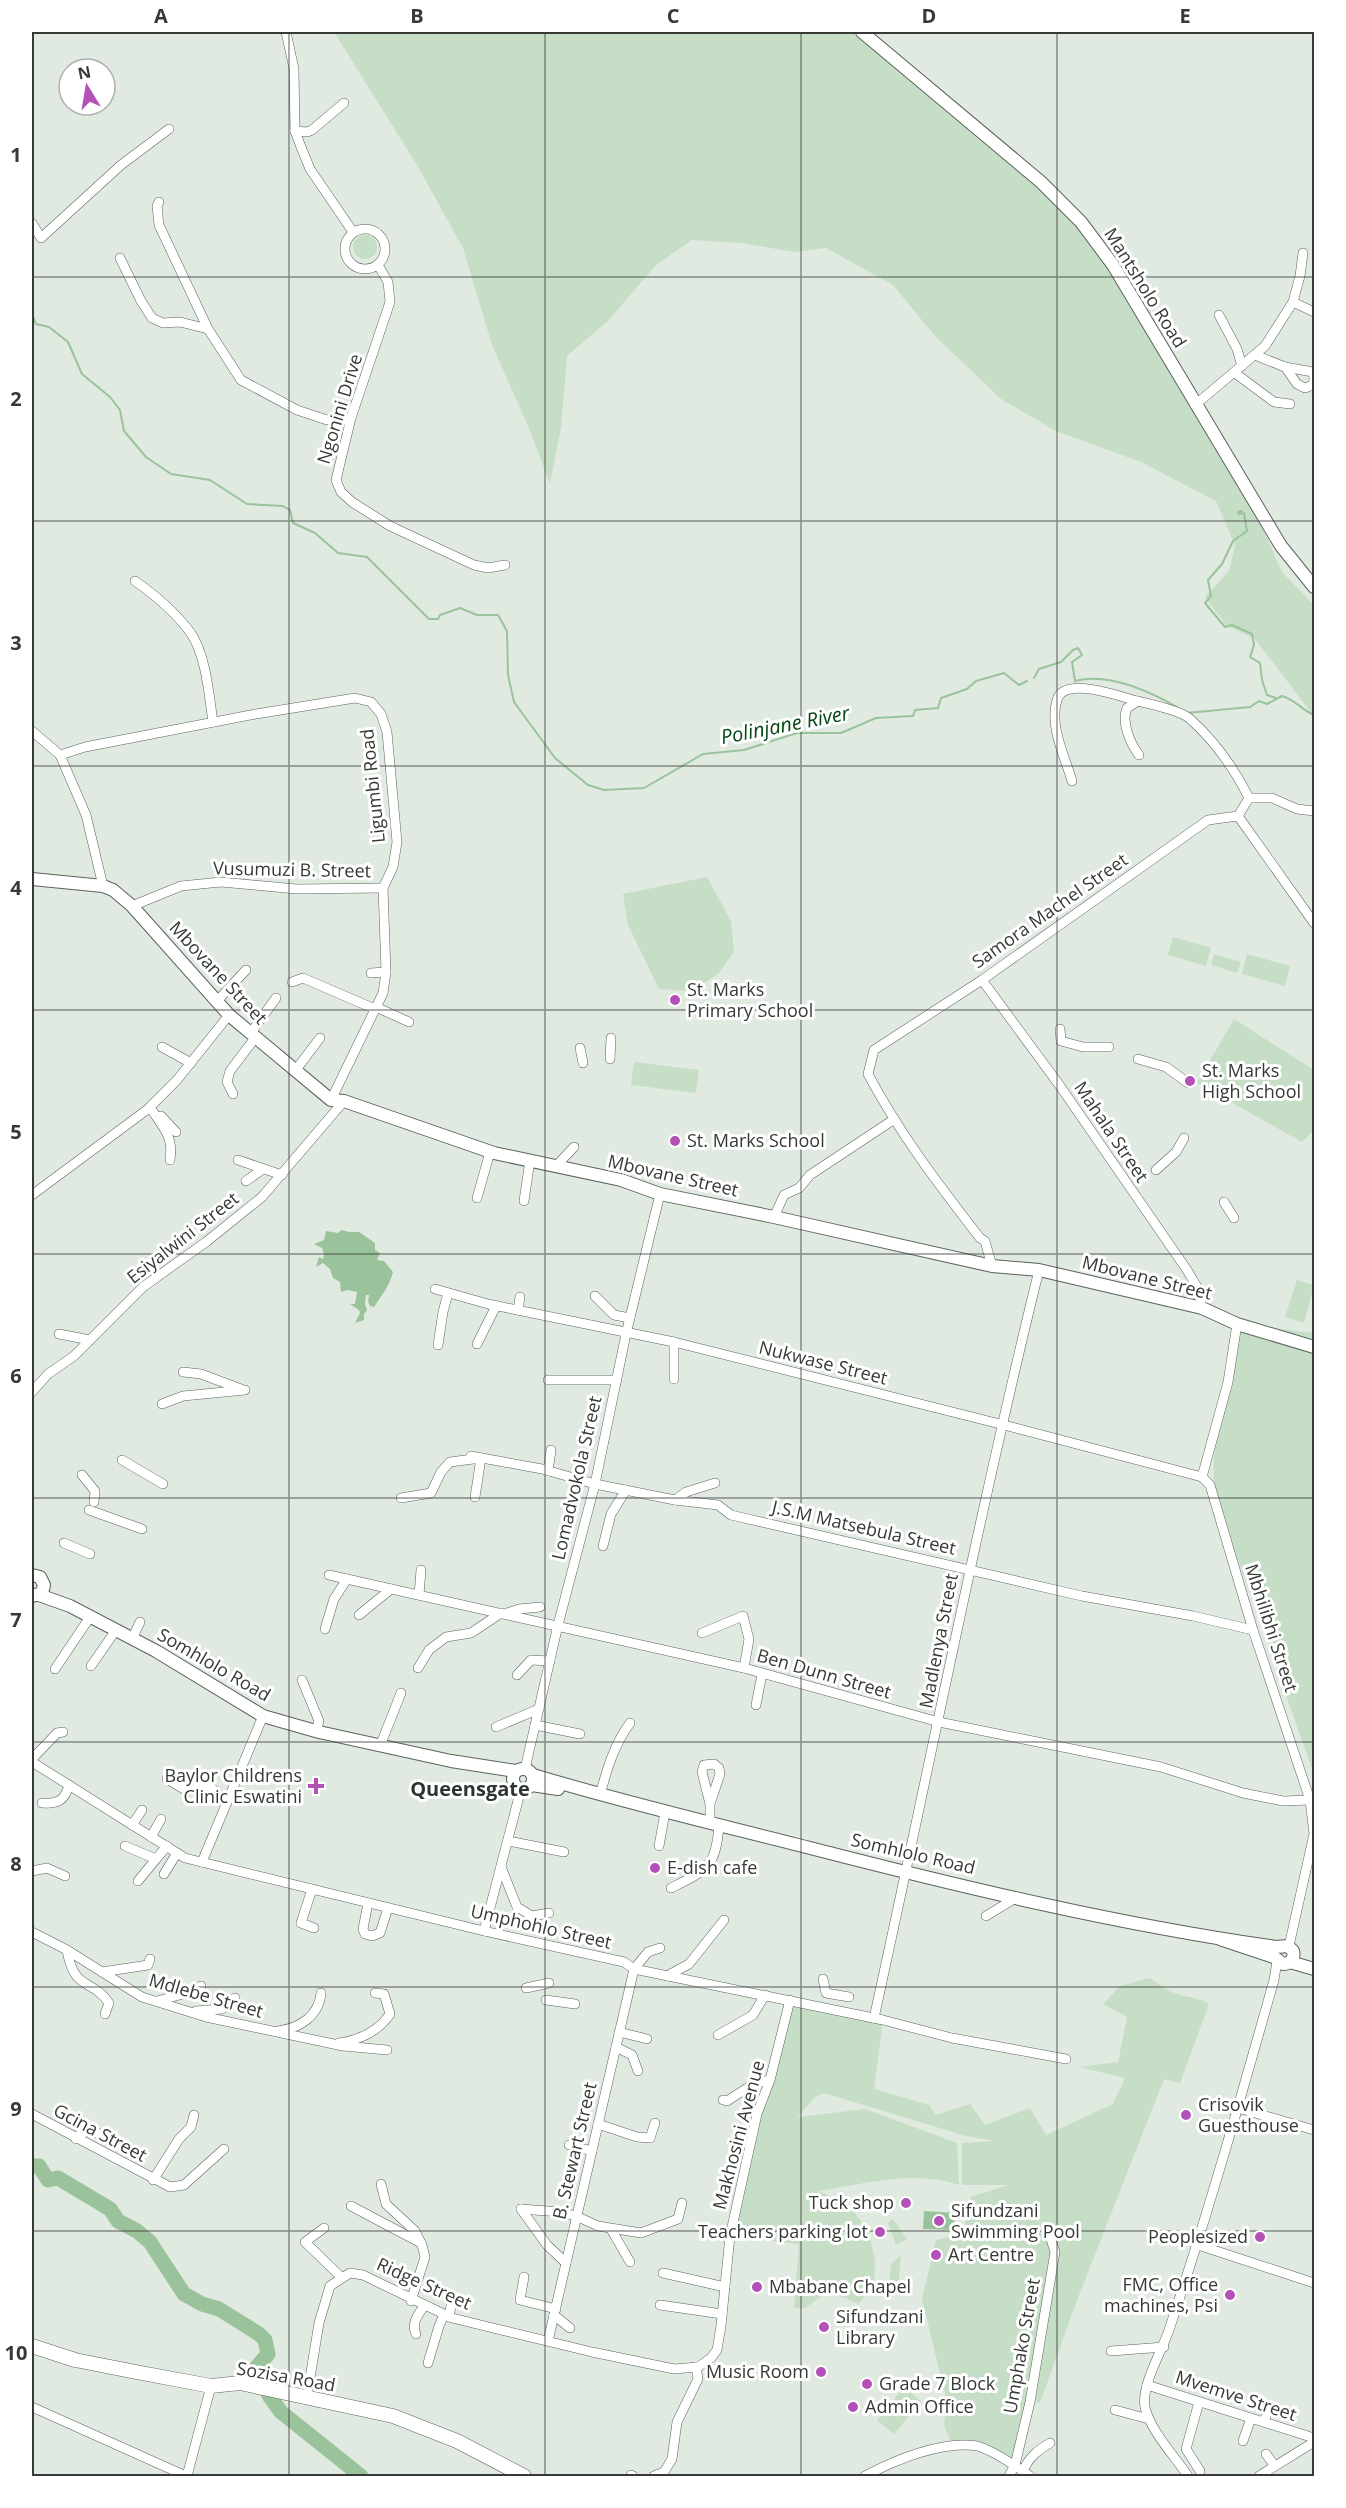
<svg xmlns="http://www.w3.org/2000/svg" width="1346" height="2508" font-family="'Open Sans',sans-serif">
<rect width="100%" height="100%" fill="#e0eae0"/>
<!-- green -->
<g fill="#c5dec5">
<polygon points="334,32 862,32 1081,222 1242,481 1282,572 1314,605 1314,716 1254,638 1227,626 1205,597 1229,571 1235,545 1216,501 1141,462 1056,431 1001,399 935,336 893,285 826,248 795,252 742,243 692,240 656,265 608,321 567,356 561,427 550,484 531,433 492,345 463,248 417,165"/>
<circle cx="365" cy="247" r="12"/>
<polygon points="707,877 731,921 734,952 719,973 692,991 659,989 628,925 623,894"/>
<polygon points="1173,937 1211,948 1206,966 1168,955"/>
<polygon points="1214,954 1241,962 1237,973 1211,965"/>
<polygon points="1247,954 1290,966 1285,986 1242,974"/>
<polygon points="1234,1019 1314,1070 1314,1130 1302,1142 1197,1083"/>
<polygon points="634,1062 699,1070 696,1093 631,1085"/>
<polygon points="1297,1280 1314,1285 1304,1323 1285,1317"/>
<path d="M1237,1324l77,9v441l-97,-273c-15,-60 23,-116 20,-177z"/>
<path d="M1150,1978c10,7 19,14 30,17 11,3 19,3 29,9l-29,79 -16,-4 -90,229 -34,95 -9,-1 -16,63 -37,-19 -25,1 -9,-22 3,-23 -25,-103 14,-59 27,-6 8,-37 37,-12h-46v-42l32,-2 -28,-5 -142,-43 -10,5 -16,19 67,-8 92,34 2,42c-45,-16 -96,-1 -141,6l24,10 6,8 3,-1 18,24 6,29 -1,24 -15,19 -26,-11v-5l-28,20h-11l5,-64 -69,-8 60,-236 93,20 -9,69 55,16 7,10 34,-11 15,21 45,-17 16,27 67,-31 12,-26 -46,-11 39,-5 9,-45 -24,-13 17,-18z"/>
<polygon points="893,2219 907,2239 896,2245 888,2223"/>
<polygon points="901,2255 898,2289 894,2294 889,2290 891,2264"/>
<polygon points="904,2387 921,2401 894,2434 877,2420"/>
</g>
<!-- water -->
<g fill="#9ac39c">
<path d="M342,1230l7,2h10l16,11v7l5,3 -3,7 7,1 9,11c-3,13 -11,23 -19,35l-4,-1 -2,-4 1,-7h-3l-1,9 2,6 -3,4v6l-9,3 5,-10 -1,-3 -9,-6h5l2,-12 -10,-2 -6,2 -1,-10 -7,-4 -3,-9 -7,-6 -7,4 3,-10 4,2 1,-5 -2,-6 -8,-4 10,-4 2,-9 12,2z"/>
<polygon points="924,2211 955,2213 954,2230 923,2229"/>
</g>
<g fill="none" stroke-linecap="round" stroke-linejoin="round">
<!-- stream -->
<g stroke="#9ac39c" stroke-width="2">
<polyline points="32,314 36,324 49,327 68,342 82,374 110,397 120,410 124,431 146,457 171,474 210,480 247,504 283,506 290,510 293,523 315,533 338,553 367,557 429,619 438,619 440,615 460,608 477,615 498,615 507,631 508,675 514,702 555,758 588,785 604,790 644,788 703,754 744,750 797,733 841,733 876,718 913,716 915,710 938,708 941,698 967,689 976,681 1004,673 1019,685 1027,681"/>
<polyline points="1242,511 1238,512 1239,514 1244,513 1247,531 1233,541 1222,564 1208,580 1211,596 1205,603 1225,627 1232,625 1252,634 1254,645 1250,657 1260,663 1262,680 1267,695 1276,698"/>
<path d="M1034,678l5,-9 22,-7 12,-12 5,-2 4,7 -10,7 3,19c33,-9 74,10 102,26"/>
<path d="M1187,713l63,-6 9,-6 8,3 15,-8c12,3 20,14 32,19"/>
</g>
<!-- river -->
<polyline stroke="#9ac39c" stroke-width="15" points="32,2166 39,2166 48,2180 58,2178 110,2209 118,2221 137,2231 150,2242 184,2294 202,2304 219,2309 259,2334 265,2340 268,2354 255,2369 270,2397 281,2412 361,2476"/>
<defs>
<g id="street">
<polyline points="286,32 294,69 295,131 301,147 310,169 353,232"/>
<polyline points="295,131 307,132 312,130 344,103"/>
<polyline points="159,202 157,206 159,225 208,329 241,380 297,410 327,420 351,418"/>
<polyline points="32,223 41,238 121,165 169,129"/>
<circle cx="365" cy="249" r="20"/>
<polyline points="120,258 141,301 152,318 163,323 180,322 208,329"/>
<polyline points="378,265 388,282 390,302 351,418 336,480 341,492 352,502 390,526 474,565 488,568 505,565"/>
<polyline points="1293,302 1300,276 1303,253"/>
<polyline points="1219,315 1237,349 1242,366"/>
<polyline points="1255,355 1285,367 1313,372 1314,378"/>
<polyline points="1285,367 1297,384 1305,388 1313,385 1314,380"/>
<polyline points="1235,373 1274,402 1290,404"/>
<polyline points="1195,405 1265,346 1293,302 1314,312"/>
<path d="M135,581c20,14 40,31 55,51 16,22 19,63 23,90"/>
<path d="M1138,701l-11,7c-6,14 3,35 12,47"/>
<polyline points="32,731 60,755 86,815 103,886"/>
<polyline points="60,755 85,747 256,714 355,698 371,702 381,714 387,732 397,842 393,867 383,888 386,972 383,993 331,1100"/>
<path d="M1072,781c-7,-24 -23,-55 -15,-81 7,-25 64,-3 80,1 13,3 42,9 52,17 26,23 45,50 60,80"/>
<polyline points="1238,816 1314,923"/>
<polyline points="132,906 181,886 221,882 296,889 383,888"/>
<polyline points="371,973 386,972"/>
<polyline points="982,980 1060,1086 1187,1270 1197,1287 1202,1308"/>
<polyline points="292,982 303,978 375,1009"/>
<polyline points="217,1001 246,970"/>
<polyline points="376,1007 409,1022"/>
<polyline points="1060,1029 1061,1041 1083,1047 1109,1047"/>
<polyline points="250,1034 276,998"/>
<polyline points="162,1047 191,1063"/>
<polyline points="580,1048 583,1063"/>
<polyline points="610,1059 611,1038"/>
<polyline points="1138,1059 1166,1067 1188,1083"/>
<polyline points="295,1071 320,1038"/>
<polyline points="233,1094 227,1082 230,1071 255,1038"/>
<path d="M150,1107c12,20 24,28 20,53"/>
<polyline points="161,1116 176,1132"/>
<polyline points="238,1160 282,1175"/>
<polyline points="556,1166 574,1147"/>
<polyline points="1156,1170 1176,1152 1184,1138"/>
<polyline points="246,1181 263,1169"/>
<polyline points="32,1195 148,1109 177,1080 229,1015"/>
<polyline points="477,1198 490,1152"/>
<polyline points="524,1201 530,1160"/>
<polyline points="1224,1202 1234,1218"/>
<polyline points="774,1217 784,1195 799,1188 810,1175 893,1120"/>
<path d="M992,1266l-7,-25 -5,-3c-42,-54 -80,-104 -112,-164l6,-24 108,-70 226,-160 30,-4 11,-18h23l25,11 17,2"/>
<polyline points="435,1289 488,1304 674,1342 1004,1425 1202,1477"/>
<polyline points="595,1296 614,1315 630,1318"/>
<polyline points="518,1310 520,1297"/>
<polyline points="1237,1324 1228,1382 1202,1477 1210,1485 1253,1630 1310,1800 1314,1834 1289,1946"/>
<polyline points="59,1334 90,1340"/>
<polyline points="674,1342 674,1379"/>
<polyline points="477,1344 496,1306"/>
<polyline points="438,1345 443,1312 448,1293"/>
<polyline points="183,1372 201,1374 241,1389"/>
<polyline points="548,1380 617,1380"/>
<polyline points="32,1392 48,1374 74,1356 143,1287 206,1242 262,1197 344,1101"/>
<polyline points="162,1404 183,1396 245,1390"/>
<polyline points="471,1456 542,1469 595,1484 675,1500 718,1505 731,1515 1082,1596 1193,1616 1253,1630"/>
<polyline points="122,1460 163,1484"/>
<polyline points="548,1471 551,1450"/>
<polyline points="82,1475 95,1491 94,1502"/>
<polyline points="401,1498 431,1493 441,1472 450,1462 481,1458 475,1497"/>
<polyline points="675,1500 686,1492 715,1483"/>
<polyline points="89,1510 142,1529"/>
<polyline points="64,1543 90,1554"/>
<polyline points="603,1546 611,1514 626,1490"/>
<polyline points="329,1575 744,1668 939,1722 1161,1767 1243,1793 1283,1801 1310,1800"/>
<polyline points="419,1595 421,1570"/>
<polyline points="507,1613 519,1609 540,1607"/>
<polyline points="359,1615 391,1589"/>
<polyline points="325,1629 334,1599 347,1579"/>
<polyline points="702,1633 743,1616 749,1639 744,1668"/>
<polyline points="132,1639 140,1622"/>
<polyline points="91,1666 116,1630"/>
<polyline points="418,1668 429,1650 446,1637 471,1633 501,1613"/>
<polyline points="55,1669 90,1617"/>
<polyline points="517,1675 531,1660 550,1661"/>
<polyline points="302,1680 319,1721 316,1731"/>
<polyline points="756,1705 762,1674"/>
<polyline points="535,1725 580,1734"/>
<polyline points="496,1727 539,1709"/>
<polyline points="380,1746 401,1693"/>
<polyline points="32,1759 57,1733 63,1732"/>
<polyline points="32,1762 185,1858 484,1931 624,1962 634,1969 883,2020 952,2038 1066,2059"/>
<polyline points="525,1769 558,1625 595,1484 626,1334 660,1194"/>
<polyline points="167,1779 187,1791 194,1787 208,1785 227,1801"/>
<path d="M600,1795c7,-26 14,-50 30,-72"/>
<path d="M42,1803c15,1 23,-2 27,-18"/>
<polyline points="710,1804 720,1774 719,1768 714,1764 704,1765 702,1772 710,1804 710,1823"/>
<polyline points="132,1825 142,1810"/>
<polyline points="151,1837 161,1819"/>
<polyline points="508,1841 564,1852"/>
<polyline points="125,1846 156,1859 167,1846"/>
<polyline points="659,1846 665,1812"/>
<polyline points="202,1862 263,1716"/>
<polyline points="501,1867 517,1907 532,1916 549,1913"/>
<polyline points="32,1871 47,1868 65,1876"/>
<polyline points="164,1874 177,1853"/>
<polyline points="138,1881 156,1859"/>
<path d="M671,1888c36,-18 45,-21 48,-63"/>
<polyline points="312,1889 301,1923 314,1928"/>
<polyline points="368,1903 363,1929 365,1934 372,1936 380,1933 388,1908"/>
<polyline points="986,1916 1017,1897"/>
<polyline points="484,1931 521,1789"/>
<polyline points="32,1932 67,1950 142,1997 206,2017 343,2046 387,2050"/>
<path d="M67,1950c7,42 25,28 42,53l-4,11"/>
<polyline points="102,1972 148,1965 150,1959"/>
<polyline points="667,1976 689,1964 724,1920"/>
<polyline points="823,1979 826,1993 849,1997"/>
<polyline points="526,1988 549,1983"/>
<polyline points="546,2000 575,2004"/>
<polyline points="157,2001 183,1994 201,1986"/>
<polyline points="196,2011 222,2009 235,1998"/>
<path d="M874,2018c55,-249 104,-500 165,-748"/>
<path d="M278,2031c22,-3 41,-15 43,-38"/>
<polyline points="619,2032 647,2039"/>
<polyline points="718,2035 753,2015 765,1995"/>
<path d="M339,2043c20,-3 40,-12 51,-29l-6,-20 -9,-1"/>
<polyline points="616,2047 632,2055 638,2071"/>
<polyline points="723,2100 727,2101 755,2083 770,2080"/>
<polyline points="1238,2108 1314,2130"/>
<polyline points="32,2114 170,2187 184,2185 224,2149"/>
<polyline points="598,2124 637,2137 650,2138 655,2123"/>
<polyline points="76,2139 81,2133 91,2131 103,2135"/>
<polyline points="569,2145 592,2151"/>
<polyline points="153,2180 179,2139 191,2127 194,2115"/>
<polyline points="381,2184 386,2204 415,2231 422,2245 425,2257 411,2301"/>
<polyline points="351,2206 421,2243"/>
<polyline points="521,2209 560,2212 576,2216 598,2226 641,2233 678,2219 682,2203"/>
<polyline points="521,2209 547,2245 566,2263"/>
<polyline points="324,2228 305,2242 341,2277"/>
<polyline points="611,2229 630,2262"/>
<polyline points="1198,2245 1314,2283"/>
<polyline points="663,2273 725,2287"/>
<polyline points="524,2277 520,2300 556,2309"/>
<polyline points="660,2305 722,2314"/>
<polyline points="554,2315 570,2328"/>
<polyline points="449,2317 452,2300"/>
<path d="M416,2334c-5,-11 2,-19 8,-28"/>
<polyline points="548,2341 634,1969 648,1952 660,1948"/>
<polyline points="1111,2351 1164,2347"/>
<polyline points="428,2363 439,2326 444,2315"/>
<polyline points="1147,2385 1314,2438"/>
<polyline points="307,2396 319,2323 330,2286 350,2273 363,2275 452,2318 592,2352 674,2369 698,2367 711,2358 717,2350 721,2326 730,2236 757,2114 770,2080 790,2000"/>
<polyline points="1199,2402 1186,2449 1200,2471"/>
<polyline points="32,2407 186,2476"/>
<polyline points="1115,2410 1149,2419"/>
<polyline points="1264,2422 1268,2410"/>
<polyline points="1243,2441 1251,2418"/>
<polyline points="1266,2454 1275,2466"/>
<path d="M1023,2471c6,-14 15,-21 27,-28"/>
<polyline points="631,2475 633,2476"/>
<polyline points="187,2476 211,2386"/>
<polyline points="654,2476 664,2472 672,2459 677,2422 698,2379 696,2367"/>
<path d="M865,2476c30,-16 78,-36 112,-30 16,4 40,21 53,30"/>
<polyline points="1009,2476 1015,2465 1030,2402 1055,2252 1049,2233"/>
<path d="M1188,2476c-12,-18 -39,-47 -43,-69 -4,-22 17,-56 24,-77 39,-116 72,-233 105,-350l3,-19"/>
<polyline points="1259,2476 1314,2442"/>
</g>
<g id="secondary">
<polyline points="862,32 1041,182 1081,222 1113,265 1281,546 1314,587"/>
<polyline points="32,879 103,886 113,890 132,906 229,1015 331,1100 344,1101 494,1153 621,1180 660,1194 774,1217 992,1266 1039,1270 1202,1308 1237,1324 1314,1347"/>
<polyline points="32,1575 40,1577 44,1585 42,1593 32,1596"/>
<polyline points="39,1595 70,1606 156,1651 263,1716 319,1732 451,1761 516,1771"/>
<circle cx="523" cy="1779" r="10"/>
<path d="M533,1775c93,28 187,50 281,74 152,39 306,76 462,98l12,-1 5,5c2,7 -2,13 -10,13l-9,-7 -54,-18"/>
<polyline points="532,1785 558,1789"/>
<polyline points="1290,1962 1314,1969"/>
</g>
<polyline id="primary" points="32,2346 75,2360 136,2372 211,2386 240,2383 393,2416 457,2441 524,2476"/>
</defs>
<!-- street casing -->
<use href="#street" stroke="#5b635b" stroke-width="10"/>
<!-- secondary casing -->
<use href="#secondary" stroke="#5b635b" stroke-width="14"/>
<!-- primary casing -->
<use href="#primary" stroke="#5b635b" stroke-width="15"/>
<!-- street -->
<use href="#street" stroke="#fff" stroke-width="9"/>
<!-- secondary -->
<use href="#secondary" stroke="#fff" stroke-width="12"/>
<!-- primary -->
<use href="#primary" stroke="#fff" stroke-width="14"/>
</g>
<!-- grid -->
<path fill="none" stroke="#363936" stroke-width="1.5" stroke-opacity="0.55" d="M289,32v2444M545,32v2444M801,32v2444M1057,32v2444M32,277h1282M32,521h1282M32,766h1282M32,1010h1282M32,1254h1282M32,1498h1282M32,1742h1282M32,1987h1282M32,2231h1282"/>
<!-- markers -->
<g fill="#b451b8" stroke="#fff" stroke-width="2">
<circle cx="675" cy="1000" r="6"/>
<circle cx="1190" cy="1081" r="6"/>
<circle cx="675" cy="1141" r="6"/>
<path d="M313 1777h6v6h6v6h-6v6h-6v-6h-6v-6h6z"/>
<circle cx="655" cy="1868" r="6"/>
<circle cx="1186" cy="2115" r="6"/>
<circle cx="906" cy="2203" r="6"/>
<circle cx="939" cy="2221" r="6"/>
<circle cx="880" cy="2232" r="6"/>
<circle cx="1260" cy="2237" r="6"/>
<circle cx="936" cy="2255" r="6"/>
<circle cx="757" cy="2287" r="6"/>
<circle cx="1230" cy="2295" r="6"/>
<circle cx="824" cy="2327" r="6"/>
<circle cx="821" cy="2372" r="6"/>
<circle cx="867" cy="2384" r="6"/>
<circle cx="853" cy="2407" r="6"/>
</g>
<g text-anchor="middle" stroke-width="6" stroke-linejoin="round" paint-order="stroke">
<!-- street labels -->
<g font-size="18" fill="#363936" stroke="#fff">
<text transform="translate(1145 288) rotate(58)" y="6">Mantsholo Road</text>
<text transform="translate(340 409) rotate(-73)" y="6">Ngonini Drive</text>
<text transform="translate(373 786) rotate(-96)" y="6">Ligumbi Road</text>
<text transform="translate(292 870) rotate(1)" y="6">Vusumuzi B. Street</text>
<text transform="translate(1050 911) rotate(-35)" y="6">Samora Machel Street</text>
<text transform="translate(218 973) rotate(47)" y="6">Mbovane Street</text>
<text transform="translate(1111 1132) rotate(56)" y="6">Mahala Street</text>
<text transform="translate(673 1176) rotate(13)" y="6">Mbovane Street</text>
<text transform="translate(183 1238) rotate(-38)" y="6">Esiyalwini Street</text>
<text transform="translate(1147 1278) rotate(14)" y="6">Mbovane Street</text>
<text transform="translate(823 1363) rotate(14)" y="6">Nukwase Street</text>
<text transform="translate(577 1478) rotate(-77)" y="6">Lomadvokola Street</text>
<text transform="translate(864 1528) rotate(13)" y="6">J.S.M Matsebula Street</text>
<text transform="translate(1271 1628) rotate(72)" y="6">Mbhilibhi Street</text>
<text transform="translate(939 1641) rotate(-79)" y="6">Madlenya Street</text>
<text transform="translate(214 1665) rotate(30)" y="6">Somhlolo Road</text>
<text transform="translate(824 1674) rotate(16)" y="6">Ben Dunn Street</text>
<text transform="translate(913 1854) rotate(13)" y="6">Somhlolo Road</text>
<text transform="translate(541 1927) rotate(13)" y="6">Umphohlo Street</text>
<text transform="translate(206 1996) rotate(16)" y="6">Mdlebe Street</text>
<text transform="translate(100 2133) rotate(28)" y="6">Gcina Street</text>
<text transform="translate(739 2135) rotate(-75)" y="6">Makhosini Avenue</text>
<text transform="translate(575 2151) rotate(-77)" y="6">B. Stewart Street</text>
<text transform="translate(424 2284) rotate(24)" y="6">Ridge Street</text>
<text transform="translate(1022 2346) rotate(-80)" y="6">Umphako Street</text>
<text transform="translate(286 2377) rotate(10)" y="6">Sozisa Road</text>
<text transform="translate(1236 2396) rotate(18)" y="6">Mvemve Street</text>
</g>
<!-- poi labels -->
<g font-size="18" fill="#363936" stroke="#fff" text-anchor="start">
<text x="687" y="996">St. Marks<tspan x="687" dy="21">Primary School</tspan></text>
<text x="1202" y="1077">St. Marks<tspan x="1202" dy="21">High School</tspan></text>
<text x="687" y="1147">St. Marks School</text>
<text x="302" y="1782" text-anchor="end">Baylor Childrens<tspan x="302" dy="21">Clinic Eswatini</tspan></text>
<text x="667" y="1874">E-dish cafe</text>
<text x="1198" y="2111">Crisovik<tspan x="1198" dy="21">Guesthouse</tspan></text>
<text x="894" y="2209" text-anchor="end">Tuck shop</text>
<text x="951" y="2217">Sifundzani<tspan x="951" dy="21">Swimming Pool</tspan></text>
<text x="868" y="2238" text-anchor="end">Teachers parking lot</text>
<text x="1248" y="2243" text-anchor="end">Peoplesized</text>
<text x="948" y="2261">Art Centre</text>
<text x="1218" y="2291" text-anchor="end">FMC, Office<tspan x="1218" dy="21">machines, Psi</tspan></text>
<text x="769" y="2293">Mbabane Chapel</text>
<text x="836" y="2323">Sifundzani<tspan x="836" dy="21">Library</tspan></text>
<text x="809" y="2378" text-anchor="end">Music Room</text>
<text x="879" y="2390">Grade 7 Block</text>
<text x="865" y="2413">Admin Office</text>
</g>
<!-- water labels -->
<g font-size="20" font-style="italic" fill="#064614" stroke="#fff">
<text transform="translate(785 725) rotate(-11)" y="7">Polinjane River</text>
</g>
<!-- neighbourhood labels -->
<g font-size="20" font-weight="bold" fill="#2e352e" stroke="#fff">
<text x="470" y="1796">Queensgate</text>
</g>
</g>
<!-- border -->
<rect width="1346" height="2508" fill="none" stroke="#ffffff" stroke-width="66"/>
<!-- north arrow -->
<g transform="translate(87 87) rotate(349)"><circle r="28" fill="#ffffff" stroke="#afb0af" stroke-width="1.5"/>
<path d="M0-4.5L10 22L0 15L-10 22Z" fill="#b451b8"/>
<text y="-9" font-size="16" font-weight="bold" text-anchor="middle" fill="#363936">N</text>
</g>
<rect x="33" y="33" width="1280" height="2442" fill="none" stroke="#363936" stroke-width="2"/>
<g font-size="20" text-anchor="middle" font-weight="bold" fill="#363936">
<text x="161" y="23">A</text>
<text x="417" y="23">B</text>
<text x="673" y="23">C</text>
<text x="929" y="23">D</text>
<text x="1185" y="23">E</text>
<text x="16" y="162">1</text>
<text x="16" y="406">2</text>
<text x="16" y="650">3</text>
<text x="16" y="895">4</text>
<text x="16" y="1139">5</text>
<text x="16" y="1383">6</text>
<text x="16" y="1627">7</text>
<text x="16" y="1871">8</text>
<text x="16" y="2116">9</text>
<text x="16" y="2360">10</text>
</g>
</svg>
